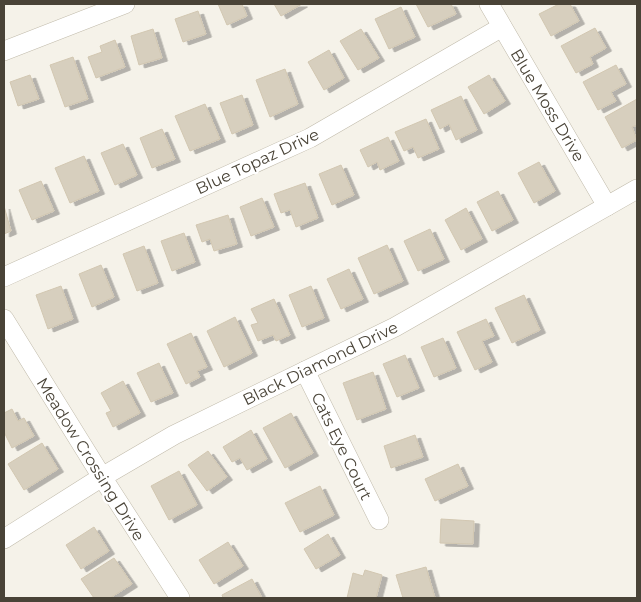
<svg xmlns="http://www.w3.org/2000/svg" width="641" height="602" font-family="Montserrat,sans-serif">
<defs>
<filter id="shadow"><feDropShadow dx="5.5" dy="3" stdDeviation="0" flood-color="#0004"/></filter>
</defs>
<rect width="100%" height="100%" fill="#f5f2e9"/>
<!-- building -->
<g fill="#d7cfbe" stroke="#d2c7b1" filter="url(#shadow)">
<polygon points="218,4 242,4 247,16 227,25"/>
<polygon points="274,4 302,4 281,16"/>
<polygon points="416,4 451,4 456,14 428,27"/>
<polygon points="559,4 570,4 579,21 551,36 539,14"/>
<polygon points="401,7 415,37 389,49 375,19"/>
<polygon points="198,11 206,34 183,42 175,19"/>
<polygon points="595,28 606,48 590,57 593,64 576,73 561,46"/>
<polygon points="153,29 162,58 139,65 131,36"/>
<polygon points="361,29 379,58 358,70 340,41"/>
<polygon points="115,40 125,67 96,78 88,57 102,52 100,46"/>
<polygon points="329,50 344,78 324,90 308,62"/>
<polygon points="73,57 88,99 65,107 50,65"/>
<polygon points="616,65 626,84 611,92 616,101 598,110 583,82"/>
<polygon points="285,69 298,104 270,117 256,80"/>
<polygon points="30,75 39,99 18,106 10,82"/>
<polygon points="489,75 505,101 484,114 468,87"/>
<polygon points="242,95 253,125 232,134 220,103"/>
<polygon points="461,96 477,130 456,140 449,124 440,129 431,110"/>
<polygon points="637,99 637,125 632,127 637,140 622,148 605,117"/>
<polygon points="205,104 220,139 190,151 175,116"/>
<polygon points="426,119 439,149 418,158 413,147 404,151 395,132"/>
<polygon points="162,129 175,159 152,168 140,138"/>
<polygon points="388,137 399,161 380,170 377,162 368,167 360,150"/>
<polygon points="123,144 137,175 115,185 101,153"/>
<polygon points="84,156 99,191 70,203 55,168"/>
<polygon points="539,162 555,191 534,203 518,173"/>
<polygon points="341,165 354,195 332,205 319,174"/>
<polygon points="41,181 54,211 32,220 19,190"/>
<polygon points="305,183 318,218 296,227 290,210 281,213 274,194"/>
<polygon points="498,191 513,220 492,231 477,202"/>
<polygon points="262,198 274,227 251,236 240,207"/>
<polygon points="4,206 11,231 4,234"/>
<polygon points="466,208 482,239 461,250 445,220"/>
<polygon points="228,215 237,244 214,251 210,239 202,242 196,225"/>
<polygon points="430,229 444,259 418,271 404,241"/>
<polygon points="184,233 195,262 172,271 161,241"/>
<polygon points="387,245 403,281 374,294 358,258"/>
<polygon points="144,246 158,283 137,291 123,254"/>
<polygon points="101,265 114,297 92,307 79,274"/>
<polygon points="349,269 363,299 341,309 327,279"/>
<polygon points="61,286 73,319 48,329 36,295"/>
<polygon points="311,286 324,318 302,327 289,295"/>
<polygon points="524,295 540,330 512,343 495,308"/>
<polygon points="274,299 290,335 276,341 273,335 258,341 251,325 258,323 251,309"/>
<polygon points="235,317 252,353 224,367 207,331"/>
<polygon points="486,319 494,336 482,341 492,362 475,370 457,332"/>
<polygon points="191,333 207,367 197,371 200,377 186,384 167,344"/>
<polygon points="443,338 456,368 434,377 421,347"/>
<polygon points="405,355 419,388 397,397 383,364"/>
<polygon points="159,363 173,393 151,402 137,373"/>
<polygon points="373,372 386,409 357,420 343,383"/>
<polygon points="123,381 140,413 113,427 106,413 111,411 101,393"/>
<polygon points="12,409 18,421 24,418 34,436 12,448 4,432 4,413"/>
<polygon points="291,413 313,453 285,468 263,428"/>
<polygon points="251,430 267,459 247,470 240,458 232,462 223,447"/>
<polygon points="415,435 423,457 391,468 384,446"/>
<polygon points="42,443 58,469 24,490 8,464"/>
<polygon points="208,451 227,477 207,491 188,465"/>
<polygon points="458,464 468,486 435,501 425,479"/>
<polygon points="179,471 197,505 169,520 151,486"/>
<polygon points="320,486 334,515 300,532 285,503"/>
<polygon points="441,519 474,521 473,544 440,543"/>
<polygon points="94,527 109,551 81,569 66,545"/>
<polygon points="328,534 340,555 316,569 304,549"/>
<polygon points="228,542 243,566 214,584 199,560"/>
<polygon points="114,558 132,584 110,598 94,598 81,579"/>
<polygon points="426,567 435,598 403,598 396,575"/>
<polygon points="365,570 382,575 376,598 347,598 353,573 363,576"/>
<polygon points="252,579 262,598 223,598 222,595"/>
</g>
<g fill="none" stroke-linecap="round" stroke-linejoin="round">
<defs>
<g id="street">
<polyline points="489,4 607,206"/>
<polyline points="4,51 125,4"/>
<polyline points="4,277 310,138 502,27"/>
<polyline points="4,319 102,477 180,598"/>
<polyline points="305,371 379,520"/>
<polyline points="4,539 102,477 174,435 395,327 637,189"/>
</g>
</defs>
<!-- street casing -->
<use href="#street" stroke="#c1bbab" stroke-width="20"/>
<!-- street -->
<use href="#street" stroke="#fff" stroke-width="19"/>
</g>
<g text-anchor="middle" stroke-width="4.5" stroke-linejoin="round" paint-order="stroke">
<!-- street labels -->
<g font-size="16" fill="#494337" stroke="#fff">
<text transform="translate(548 105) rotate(59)" y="6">Blue Moss Drive</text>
<text transform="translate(257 161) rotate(-25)" y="6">Blue Topaz Drive</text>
<text transform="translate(320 363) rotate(-26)" y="6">Black Diamond Drive</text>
<text transform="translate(342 446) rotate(64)" y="6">Cats Eye Court</text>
<text transform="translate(91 459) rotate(58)" y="6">Meadow Crossing Drive</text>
</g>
</g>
<!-- border -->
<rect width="641" height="602" fill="none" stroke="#494337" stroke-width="10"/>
</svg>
